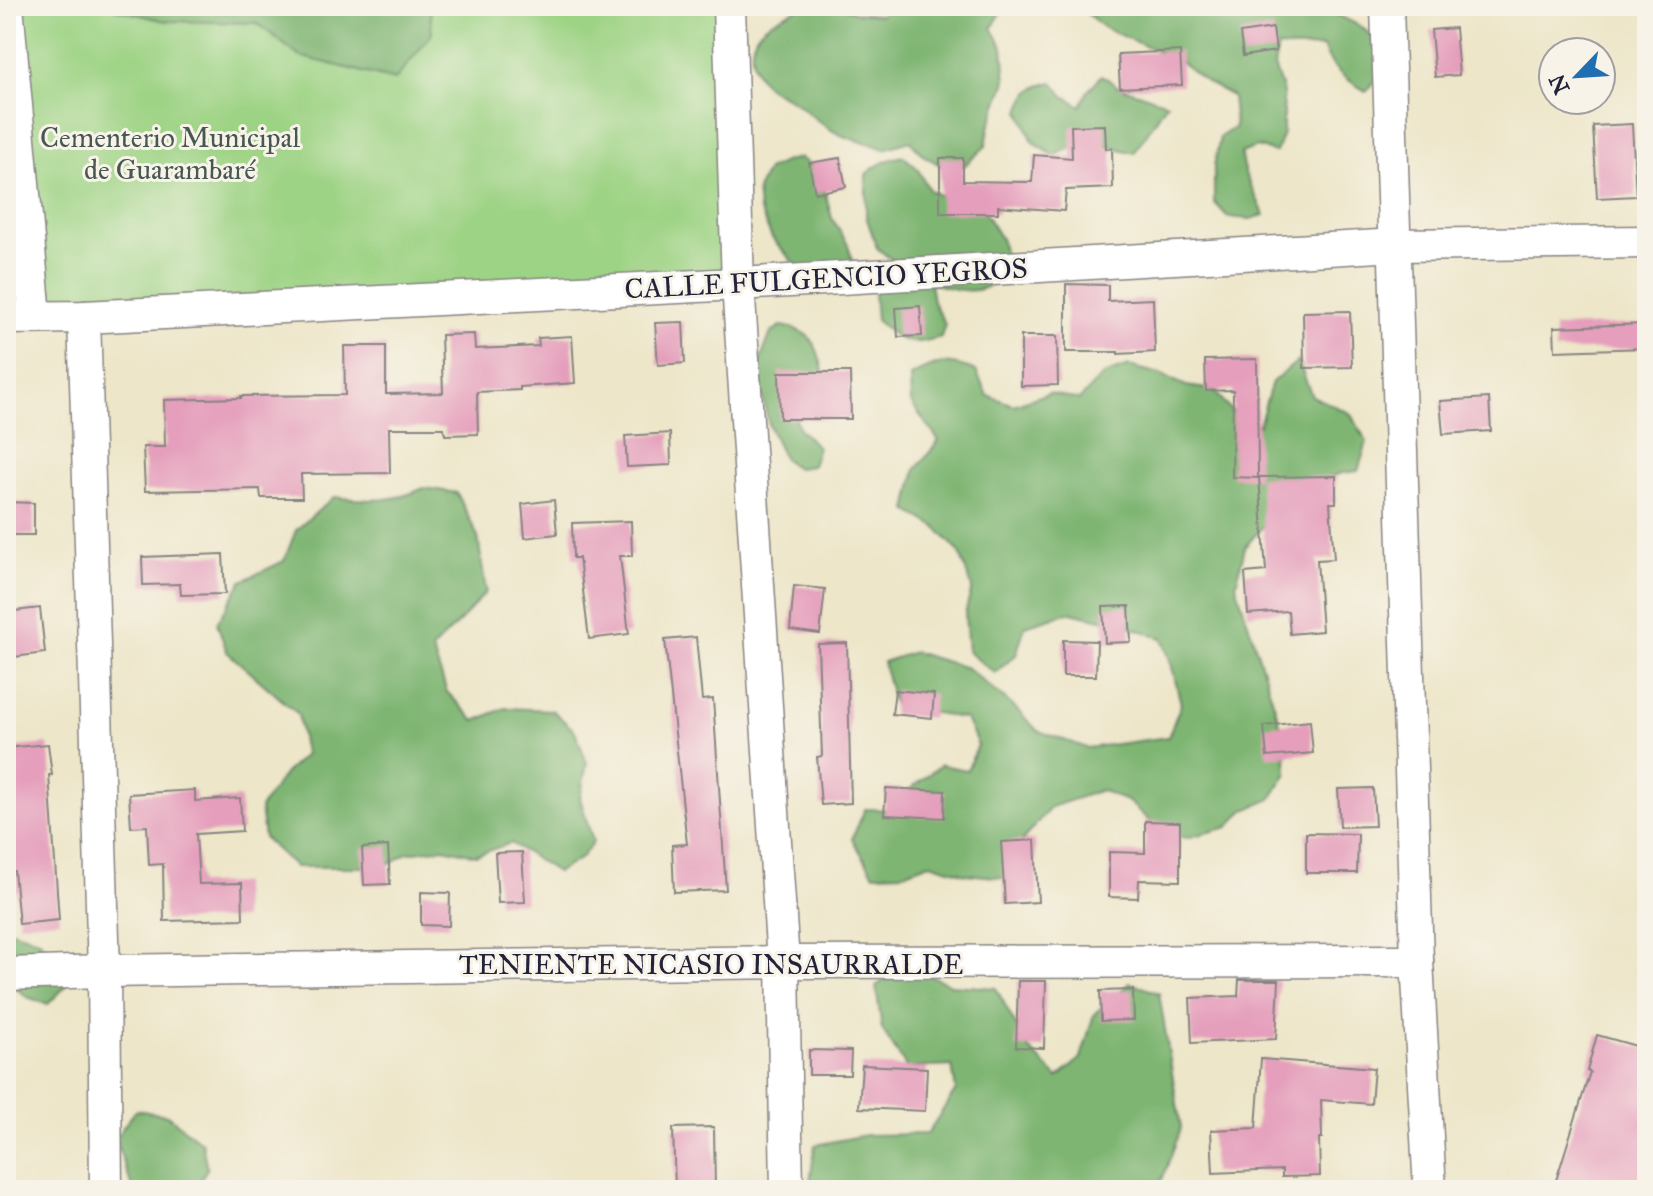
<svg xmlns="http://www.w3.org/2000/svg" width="1653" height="1196" font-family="'IM FELL Great Primer',serif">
<rect width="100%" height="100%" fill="#f7f3e8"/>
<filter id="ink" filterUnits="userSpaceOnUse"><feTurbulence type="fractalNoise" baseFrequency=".0125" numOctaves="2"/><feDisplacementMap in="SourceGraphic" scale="16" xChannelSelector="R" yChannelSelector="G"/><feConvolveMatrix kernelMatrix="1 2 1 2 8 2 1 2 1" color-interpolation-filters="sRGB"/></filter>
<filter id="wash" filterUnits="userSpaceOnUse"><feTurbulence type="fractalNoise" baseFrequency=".006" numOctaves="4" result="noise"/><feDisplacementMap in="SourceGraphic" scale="32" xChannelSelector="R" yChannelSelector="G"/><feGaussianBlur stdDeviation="1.8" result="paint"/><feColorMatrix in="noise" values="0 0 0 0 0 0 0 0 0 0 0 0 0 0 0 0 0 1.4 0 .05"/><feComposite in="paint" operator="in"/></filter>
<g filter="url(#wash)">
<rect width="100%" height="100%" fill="#ede6c9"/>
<!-- green -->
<polygon fill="#9dd384" stroke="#607a60" stroke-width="2" points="7,6 729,6 738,284 34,305"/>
<!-- forest -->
<g fill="#7eb572" stroke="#506c56" stroke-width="2">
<polygon points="114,6 430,6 432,34 395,80 299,56 257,23 165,21 116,9"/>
<path d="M802,6h37l18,7 25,2 1,-9h122l-13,22 11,19 3,33 -17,48 -3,18 -31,28 -32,-19 -13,-14 -26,8c-13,-6 -22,-7 -35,-11 -22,-7 -38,-24 -56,-37 -7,-5 -15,-7 -22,-12 -16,-12 -25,-34 -15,-53 8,-15 32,-21 46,-30z"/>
<path d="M1078,6h248l2,4 34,17 19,18 7,21 -22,25c-20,-11 -35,-22 -43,-44l-26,1 -19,-1 -4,19 9,27v40l-7,19 -20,-5 -15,6c1,24 15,40 23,62l-14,4 -22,-2 -14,-15v-36l6,-29 15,-10 -3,-31 -26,-14 -28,-22 -74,-32z"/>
<path d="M1102,75l15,11 50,17 -33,50c-35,-9 -46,-16 -80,3l-21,-14 -13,-31c7,-20 13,-25 33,-29l11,14 17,10 7,-16z"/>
<path d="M903,156l14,12 12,22 10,5 24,5 20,10 18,29 6,25c-3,5 -7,13 -11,17 -19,17 -45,7 -66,2l3,19 12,22 -4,13c-34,10 -39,6 -65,-17l-2,-27 19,-15v-17l-16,-13 -11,-32v-42c11,-10 22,-15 37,-18z"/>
<polygon points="800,158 816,169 825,192 832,218 848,245 854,267 812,275 794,263 772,238 759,209 757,190 767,170 786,161"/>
<path d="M781,326c30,4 36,17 42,45l-30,42 7,17 18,17 -6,19 -15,2 -13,-9 -15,-33 -12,-57 14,-36z"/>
<path d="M1298,361l14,35 38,17 17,29 -9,29 -16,2 -36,11 -28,24 -33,39 -9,38 48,151 3,37 -16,26 -28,12 -15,16 -42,11 -30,-11 -27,-25 -28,-12 -50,17 -27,31 -19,40 -39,-4 -36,-11 -27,10 -29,1 -22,-35 13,-30 31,1 13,-20 32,-25 26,5 11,-25 -12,-26 -72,-14 -11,-43 31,-10 53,16 46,38 25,25 49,17 81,-11 13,-33 -10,-41 -9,-25 -42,-15 -50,-11 -45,14 -9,29 -21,18 -27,-21 -3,-38 7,-26 -12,-35 -24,-26 -29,-17 9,-41 23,-28 -28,-38 -1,-27c28,-14 36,-17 66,-5l11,24 26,10 36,-12 30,7 24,-25 26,-9 31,8 26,12 28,4 22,27 23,8 13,-43z"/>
<path d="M424,488l33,5 21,44 8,55 -22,25 -32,32 15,43 28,29 30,-13 47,2 23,21 12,32 -7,35 13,44 -12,16 -24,14 -46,-29 -35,12 -33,-7 -36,5 -22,14h-90l-31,-29 -4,-30 25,-35 20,-18 -7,-41 -71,-62 -10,-29 25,-42 42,-20 12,-31 38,-33c35,4 58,6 90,-9z"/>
<polygon points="6,929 40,940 67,985 48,1004 27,997 6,980"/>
<polygon points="906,965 951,985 996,988 1027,1047 1058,1078 1081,1058 1094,1014 1130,983 1159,993 1181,1128 1162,1180 1113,1190 809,1190 815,1145 866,1135 927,1134 956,1090 952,1066 907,1068 882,1029 876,986"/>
<polygon points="136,1110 167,1115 202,1143 207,1169 194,1190 139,1190 131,1184 115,1138"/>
</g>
<g id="blocks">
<!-- building -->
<g fill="#e59fbc">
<polygon points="1273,28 1276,51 1243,56 1240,33"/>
<polygon points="1455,28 1459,75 1435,77 1431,30"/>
<polygon points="1180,51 1182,85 1120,88 1118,54"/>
<polygon points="1632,124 1636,196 1597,198 1593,126"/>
<polygon points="1105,125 1106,149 1112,148 1113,188 1066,190 1064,211 998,206 998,213 940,213 940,158 963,158 963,181 1032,182 1034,155 1072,158 1071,126"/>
<polygon points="840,158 846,187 815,193 809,163"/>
<polygon points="1066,284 1108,285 1108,301 1153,299 1155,352 1118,354 1118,352 1066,352"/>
<polygon points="920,306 922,336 898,337 896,308"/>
<polygon points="1350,311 1352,367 1304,368 1303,312"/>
<polygon points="683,322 685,363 658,365 655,323"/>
<polygon points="1647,324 1647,348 1555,351 1554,327"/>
<polygon points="474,334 475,349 539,346 538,338 572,336 575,383 520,387 520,390 477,392 478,434 445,435 444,428 389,428 390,473 301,474 302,498 261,498 260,489 145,491 143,447 165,447 164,400 241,398 241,396 345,395 344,346 386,346 386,394 443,393 441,335"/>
<polygon points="1021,336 1057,336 1058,385 1021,386"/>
<polygon points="1257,359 1258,478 1232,477 1233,390 1206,391 1205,360"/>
<polygon points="779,372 850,372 851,419 780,419"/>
<polygon points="1489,398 1491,431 1443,434 1440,401"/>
<polygon points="670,433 671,465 627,467 625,436"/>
<polygon points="1336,476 1336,503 1330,503 1334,559 1317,560 1322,631 1290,634 1288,611 1248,614 1245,573 1266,571 1259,477"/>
<polygon points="554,500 557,534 525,538 522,504"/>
<polygon points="6,502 34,503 34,535 6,535"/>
<polygon points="631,521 632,556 620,556 629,634 589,639 579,558 573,558 572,523"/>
<polygon points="223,554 225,594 181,595 180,584 143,585 142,557"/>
<polygon points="794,586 825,589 820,634 790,630"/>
<polygon points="1129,606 1131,642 1105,643 1103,607"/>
<polygon points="40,608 45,653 6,658 6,612"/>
<polygon points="696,637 702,700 713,699 726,890 674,892 672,845 687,844 665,640"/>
<polygon points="1063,640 1097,641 1096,676 1063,676"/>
<polygon points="847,643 851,803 821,805 817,757 822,756 818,644"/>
<polygon points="895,690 934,694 932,718 892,714"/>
<polygon points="1310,721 1313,753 1267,757 1264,726"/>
<polygon points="48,744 52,775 49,775 59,920 19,924 14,871 6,872 6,748"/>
<polygon points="886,788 945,791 944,818 884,815"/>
<polygon points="1373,788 1375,826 1340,827 1338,789"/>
<polygon points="195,790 195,801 240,798 242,831 196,834 199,884 242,883 243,919 164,921 163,864 149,865 147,826 131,827 129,794"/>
<polygon points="1145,821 1180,822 1180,881 1139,880 1138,898 1109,897 1109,852 1145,853"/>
<polygon points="1306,833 1358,834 1357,873 1306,873"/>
<polygon points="1035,840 1038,902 1005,904 1001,842"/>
<polygon points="388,846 390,884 364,885 362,848"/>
<polygon points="522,852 525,902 498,903 495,853"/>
<polygon points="421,892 450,893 449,926 421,925"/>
<polygon points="1239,980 1279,980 1276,1039 1192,1043 1190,998 1238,996"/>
<polygon points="1018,981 1046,981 1044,1048 1016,1047"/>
<polygon points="1133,990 1134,1020 1101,1021 1100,991"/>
<polygon points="1597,1035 1647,1049 1647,1190 1553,1190 1590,1072 1587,1071"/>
<polygon points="809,1050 851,1051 850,1075 809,1075"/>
<polygon points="1261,1059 1374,1068 1371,1104 1321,1100 1322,1138 1319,1138 1320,1176 1282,1177 1282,1170 1213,1173 1211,1130 1256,1128"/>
<polygon points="862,1065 927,1068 925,1111 859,1108"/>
<polygon points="714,1127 715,1190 675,1190 673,1128"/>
</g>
</g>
</g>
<g filter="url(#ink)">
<use href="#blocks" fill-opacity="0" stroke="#888482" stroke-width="2"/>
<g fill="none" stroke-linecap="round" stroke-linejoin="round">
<defs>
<g id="minor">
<polyline points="7,6 35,316"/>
<polyline points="729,6 738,284 783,962 787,1190"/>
<polyline points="1387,6 1417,961 1430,1190"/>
<polyline points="84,317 104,971 106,1190"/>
<polyline points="6,318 84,317 738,284 1396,245 1647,242"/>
<polyline points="6,974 104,971 783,962 1417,961"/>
</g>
</defs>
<!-- minor casing -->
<use href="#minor" stroke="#888482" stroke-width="35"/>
<!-- minor -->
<use href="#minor" stroke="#fff" stroke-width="32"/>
</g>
</g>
<g text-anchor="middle" stroke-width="6" stroke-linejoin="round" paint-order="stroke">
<!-- park labels -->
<g font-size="28" fill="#475751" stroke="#f7f3e8">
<text x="170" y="147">Cementerio Municipal<tspan x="170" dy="32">de Guarambaré</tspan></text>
</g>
<!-- street labels -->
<g font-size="28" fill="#22223b" stroke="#f7f3e8">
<text transform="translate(826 278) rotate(-3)" y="10">CALLE FULGENCIO YEGROS</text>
<text x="711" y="974">TENIENTE NICASIO INSAURRALDE</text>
</g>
</g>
<!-- margin -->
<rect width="1653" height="1196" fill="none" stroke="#f7f3e8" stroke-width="32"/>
<!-- north arrow -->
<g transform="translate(1577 76) rotate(245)"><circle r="38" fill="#f7f3e8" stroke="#a29fa3" stroke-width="2"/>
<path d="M0-6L14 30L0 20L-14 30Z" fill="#1f6fb2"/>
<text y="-12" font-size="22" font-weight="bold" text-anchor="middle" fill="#22223b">N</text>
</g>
</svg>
